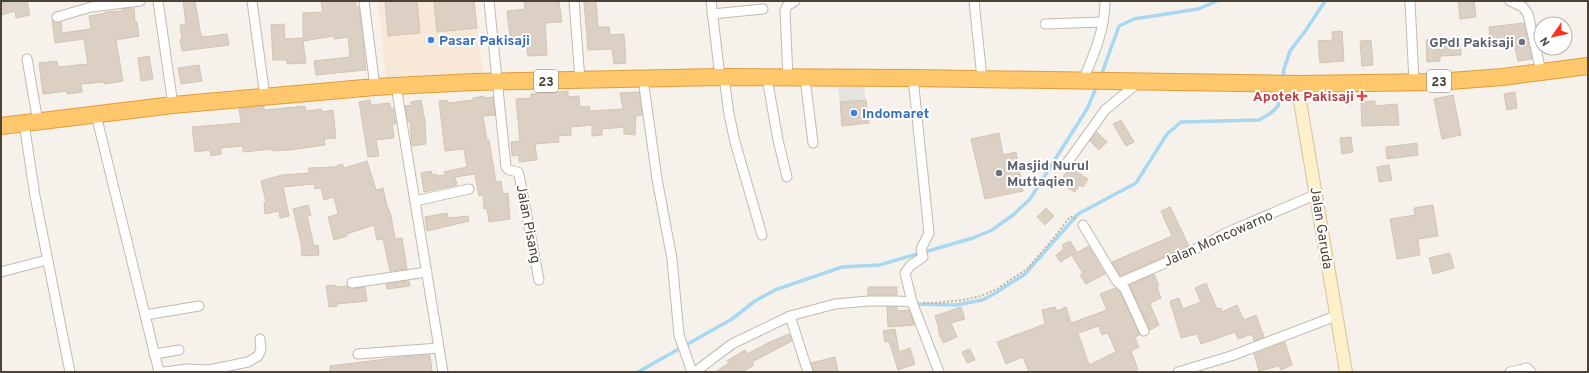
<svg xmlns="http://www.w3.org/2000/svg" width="1589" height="373" font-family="Overpass,sans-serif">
<rect width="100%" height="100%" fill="#f6f2eb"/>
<!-- commercial -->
<polygon fill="#f7e8d7" points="378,1 474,1 484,78 387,85"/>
<!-- parking -->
<polygon fill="#e5e2df" points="838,87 864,87 866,100 840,102"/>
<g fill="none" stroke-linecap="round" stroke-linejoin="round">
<!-- stream -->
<g stroke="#a8d7f2" stroke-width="3.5">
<polyline points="1101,76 1119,26 1134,19 1198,9 1217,1"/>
<polyline points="1283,80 1284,69 1290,51 1306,30 1325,1"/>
<polyline points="913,304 956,305 982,300 994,294 1025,274 1078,214 1136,183 1167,134 1181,122 1259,120 1271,113 1278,106 1282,88"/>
<polyline points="638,372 732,319 755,301 775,290 842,267 879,265 973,238 992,230 1013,215 1030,199 1087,109 1097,86"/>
</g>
</g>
<!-- building -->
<g fill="#dbd0c3" stroke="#d3c5b3" fill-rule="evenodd">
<polygon points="7,1 27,1 30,15 16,18 15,11 1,15 1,3"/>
<polygon points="183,1 195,1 201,36 204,36 204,37 227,34 229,45 182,51 180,39 182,39 180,25 186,24"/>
<polygon points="321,1 356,1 356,7 359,7 366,70 316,75 314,61 350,57 348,37 334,39 334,36 303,41 306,63 287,64 287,60 273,60 271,25 284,24 285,39 303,38 303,13 323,12"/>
<polygon points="385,1 417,1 420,33 388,36"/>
<polygon points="434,1 474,1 477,28 437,32"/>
<polygon points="524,1 559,1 562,22 545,23 547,55 528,56 526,35 510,37 507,11 525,9"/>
<polygon points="596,1 598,27 609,27 610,35 624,34 626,63 614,64 612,49 588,50 584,2"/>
<polygon points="1458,1 1474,1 1476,17 1460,19"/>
<polygon points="134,8 135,22 137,22 139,36 116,40 123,81 105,84 104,82 81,84 82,92 67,94 67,91 43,94 39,63 57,61 58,67 88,64 84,39 55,43 52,20 55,23 61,22 62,33 91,29 89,16 106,13 105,12 123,11 122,9"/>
<polygon points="1524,23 1532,59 1518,61 1515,48 1503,49 1502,44 1491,46 1489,27"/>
<polygon points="1342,31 1344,61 1320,63 1318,41 1333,40 1332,32"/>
<polygon points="1460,38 1461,55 1440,56 1440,61 1427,62 1426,40"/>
<polygon points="1371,40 1373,65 1362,66 1360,41"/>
<polygon points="149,56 153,79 141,81 138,58"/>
<polygon points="199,65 202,81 181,84 178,68"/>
<polygon points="568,91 568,97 579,96 580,107 589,106 590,111 623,109 620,93 639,92 642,115 636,116 635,135 624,134 624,127 602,129 602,135 592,136 592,125 571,127 571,135 558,136 559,142 535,144 537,160 519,162 519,155 512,156 511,142 520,141 516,99 531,98 531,94"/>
<polygon points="1515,92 1517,108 1507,110 1504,94"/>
<polygon points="1453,95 1461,135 1442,139 1434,99"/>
<polygon points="484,96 484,98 493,97 495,115 483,116 487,140 489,140 496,182 501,181 503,194 508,193 510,219 489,222 487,208 484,209 483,195 479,196 475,174 455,177 457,185 424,192 421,173 431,171 432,175 436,174 437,176 445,175 444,172 467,167 464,149 445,151 439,101 447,100 448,103 473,100 473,98"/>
<polygon points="370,100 371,105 390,103 390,108 393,108 396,124 392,124 394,138 376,140 379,156 368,157 359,102"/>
<polygon points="421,100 425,121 426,144 412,146 410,121 408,122 405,106 412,105 411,102"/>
<polygon points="866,100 869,123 842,126 840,102"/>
<polygon points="1375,101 1375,106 1397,104 1399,125 1362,126 1361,102"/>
<polygon points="264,106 264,110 305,106 306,111 321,109 322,112 333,110 336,138 324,139 325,145 290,150 273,151 273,149 243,152 243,146 221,148 221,154 211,156 210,150 195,152 192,127 241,123 239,109"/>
<polygon points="1121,120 1134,142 1126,146 1113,124"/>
<polygon points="1097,132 1107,142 1099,150 1090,141"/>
<polygon points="999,133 1003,155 1016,152 1023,191 985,199 971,139"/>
<polygon points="1351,137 1353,152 1342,154 1340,138"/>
<polygon points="1417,143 1418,155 1387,159 1386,147"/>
<polygon points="367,161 376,190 383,188 388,210 389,209 391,216 395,239 402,238 407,269 390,271 383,239 377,240 374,225 347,234 347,236 334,240 328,217 338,214 334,197 324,200 321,188 315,189 314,184 283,187 289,216 280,218 279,211 265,214 264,203 266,202 261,181 282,175 309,173 309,168 334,167 342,164 344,168"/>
<polygon points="1389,165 1392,180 1379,182 1377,167"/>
<polygon points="1071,168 1088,179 1083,187 1079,185 1075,192 1060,184 1064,175"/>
<polygon points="308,205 311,215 307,216 314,246 318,245 319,255 302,256 301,243 293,209"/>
<polygon points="1433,205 1438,236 1418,239 1420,255 1397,259 1390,219 1415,215 1414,208"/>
<polygon points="1170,207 1189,246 1120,276 1112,262 1172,236 1161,211"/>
<polygon points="1046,208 1054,216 1045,225 1037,217"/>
<polygon points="447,213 448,218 468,216 469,221 427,231 425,217"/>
<polygon points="1070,241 1077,252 1060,262 1056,255 1064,249 1062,245"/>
<polygon points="1088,246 1105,274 1086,284 1080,275 1083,273 1072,256"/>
<polygon points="1450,253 1454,268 1433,274 1429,258"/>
<polygon points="1154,274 1159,286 1157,287 1161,298 1150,303 1151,307 1159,325 1150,330 1129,285"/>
<polygon points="409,281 410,286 387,289 386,284"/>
<polygon points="1206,283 1217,309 1221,308 1222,312 1237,305 1244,320 1256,315 1264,337 1254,341 1252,334 1238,339 1235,332 1201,344 1197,334 1181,338 1170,301 1179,298 1183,309 1201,302 1195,288"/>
<polygon points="335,285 335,287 347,286 352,289 365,287 367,301 337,304 337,306 329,307 326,286"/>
<rect x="868" y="287" width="29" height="8"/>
<path d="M1115,288l5,4 20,43 -5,2 4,10 -8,4 7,19 -7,2h-102l-6,-15 -17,7 -9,-22 48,-18 -3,-14 13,-3 2,4 9,-4 5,16 36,-13 -7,-16zM1099,326l3,9 6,-2 8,19 -27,13 -11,-32z"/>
<polygon points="887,307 897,307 897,311 909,310 914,325 888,327"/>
<polygon points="961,307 965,319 951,323 957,337 943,343 938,330 939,329 935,316"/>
<polygon points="895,329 899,352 910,348 915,364 898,370 889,341 885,342 883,331"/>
<polygon points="789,334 792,341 752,362 754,365 742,372 715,372 729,363 727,361 745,350 747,354 770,342"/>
<polygon points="1285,342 1292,365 1281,370 1279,366 1259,371 1254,354"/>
<polygon points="970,349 975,360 967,363 962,352"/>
<polygon points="430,355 432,372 330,372 330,366 402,357"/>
<polygon points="835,357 838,372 814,372 811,363"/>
</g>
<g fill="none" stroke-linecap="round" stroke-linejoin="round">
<defs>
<g id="street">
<polyline points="158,1 173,105"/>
<polyline points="252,1 265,97"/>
<polyline points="364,1 375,87"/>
<polyline points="489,1 506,167 509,170 518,172 519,175 539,280"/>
<polyline points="574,1 580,80"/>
<polyline points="711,1 720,77"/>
<polyline points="974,1 982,78"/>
<polyline points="1410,1 1414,82"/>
<polyline points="1510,1 1523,7 1528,14 1541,72"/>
<polyline points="712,14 763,9"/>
<polyline points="57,17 91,7 140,1"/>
<polyline points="1045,24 1103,22"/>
<polyline points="27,59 38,122"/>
<polyline points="724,77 729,114 735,142 762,235"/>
<polyline points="767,78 778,140 787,177"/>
<polyline points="788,78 785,11 787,6 795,1"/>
<polyline points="805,78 813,143"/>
<polyline points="913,78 929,233 921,249 923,257 910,266 905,273 912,302 939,372"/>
<polyline points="643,79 657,179 672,259 679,335 692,372"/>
<path d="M1083,80c11,-25 22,-51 22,-79"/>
<polyline points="396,86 443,372"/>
<polyline points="96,115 159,372"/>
<polyline points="24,123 35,196 70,372"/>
<polyline points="1067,163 1105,110 1139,82"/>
<polyline points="415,201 469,189"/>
<polyline points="1083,225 1116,280 1125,289 1144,331"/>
<polyline points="1,272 47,260"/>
<polyline points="352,283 427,272"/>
<polyline points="1119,283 1188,253 1226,233 1317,194"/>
<polyline points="145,315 199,306"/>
<polyline points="790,316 808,372"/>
<polyline points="154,354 179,350"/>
<polyline points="358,354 439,348"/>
<polyline points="164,372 188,369 209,370 248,362 258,356 261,350 260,339"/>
<polyline points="695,372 732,344 790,316 835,304 869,301 897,301 912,302"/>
<polyline points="1178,372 1231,356 1336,316"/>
<polyline points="1510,372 1527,368 1531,372"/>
</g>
<polyline id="secondary" points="1297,84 1346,372"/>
<polyline id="highway" points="1,126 173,105 375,87 474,82 720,77 913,78 1297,84 1437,82 1503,77 1588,66"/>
</defs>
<!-- street casing -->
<use href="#street" stroke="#c2baad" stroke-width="11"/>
<!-- secondary casing -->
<use href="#secondary" stroke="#d6c49a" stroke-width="14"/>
<!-- highway casing -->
<use href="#highway" stroke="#e19c3a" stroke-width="18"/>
<!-- path -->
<polyline stroke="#c4b59e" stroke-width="2" stroke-dasharray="2 2" stroke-linecap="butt" points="923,303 935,303 963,300 981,296 997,289 1028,268 1053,239 1070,217 1073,217 1076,219"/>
<!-- street -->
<use href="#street" stroke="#fff" stroke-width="9"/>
<!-- secondary -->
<use href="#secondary" stroke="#fff0cc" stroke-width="12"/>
<!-- highway -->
<use href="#highway" stroke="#ffc86d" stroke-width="16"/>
</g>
<!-- markers -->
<g fill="#3f7fe0" stroke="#fff" stroke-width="1.5">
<circle cx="431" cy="40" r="4"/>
<circle cx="854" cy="113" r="4"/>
</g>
<g fill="#6b7280" stroke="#fff" stroke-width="1.5">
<circle cx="1522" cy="42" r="4"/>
<circle cx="999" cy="173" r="4"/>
</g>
<path fill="#e0444e" stroke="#fff" stroke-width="1.5" d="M1360 90h4v4h4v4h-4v4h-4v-4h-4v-4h4z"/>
<g text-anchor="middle" stroke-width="4" stroke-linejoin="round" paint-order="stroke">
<!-- shield labels -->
<g fill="#fff" stroke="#817b74" stroke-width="1">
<rect x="534" y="70" width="24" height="22" rx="3"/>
<rect x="1427" y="70" width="24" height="22" rx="3"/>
</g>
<g font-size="13" font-weight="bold" fill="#4b4338">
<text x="546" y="86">23</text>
<text x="1439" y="86">23</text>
</g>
<!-- shop labels -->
<g font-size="14" font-weight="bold" fill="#366cbe" stroke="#fff" text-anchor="start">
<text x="439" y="45">Pasar Pakisaji</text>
<text x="862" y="118">Indomaret</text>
</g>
<!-- worship labels -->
<g font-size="14" font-weight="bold" fill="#5b616d" stroke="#fff" text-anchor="end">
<text x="1514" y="47">GPdI Pakisaji</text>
<text x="1007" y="170" text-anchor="start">Masjid Nurul<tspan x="1007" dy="16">Muttaqien</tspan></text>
</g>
<!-- health labels -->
<g font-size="14" font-weight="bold" fill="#be3a42" stroke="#fff" text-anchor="end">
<text x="1354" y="101">Apotek Pakisaji</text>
</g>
<!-- street labels -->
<g font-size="14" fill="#4b4338" stroke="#fff">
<text transform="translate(529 224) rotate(79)" y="5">Jalan Pisang</text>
<text transform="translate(1322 228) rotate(81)" y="5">Jalan Garuda</text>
<text transform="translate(1218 238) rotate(-24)" y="5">Jalan Moncowarno</text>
</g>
</g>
<!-- border -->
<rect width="1589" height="373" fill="none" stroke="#4b4338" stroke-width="4"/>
<!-- north arrow -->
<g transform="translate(1553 36) rotate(236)"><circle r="19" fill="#ffffff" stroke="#b7b4af"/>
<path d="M0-3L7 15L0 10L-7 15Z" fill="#fe321a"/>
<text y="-6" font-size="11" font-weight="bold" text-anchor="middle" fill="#4b4338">N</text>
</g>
</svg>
